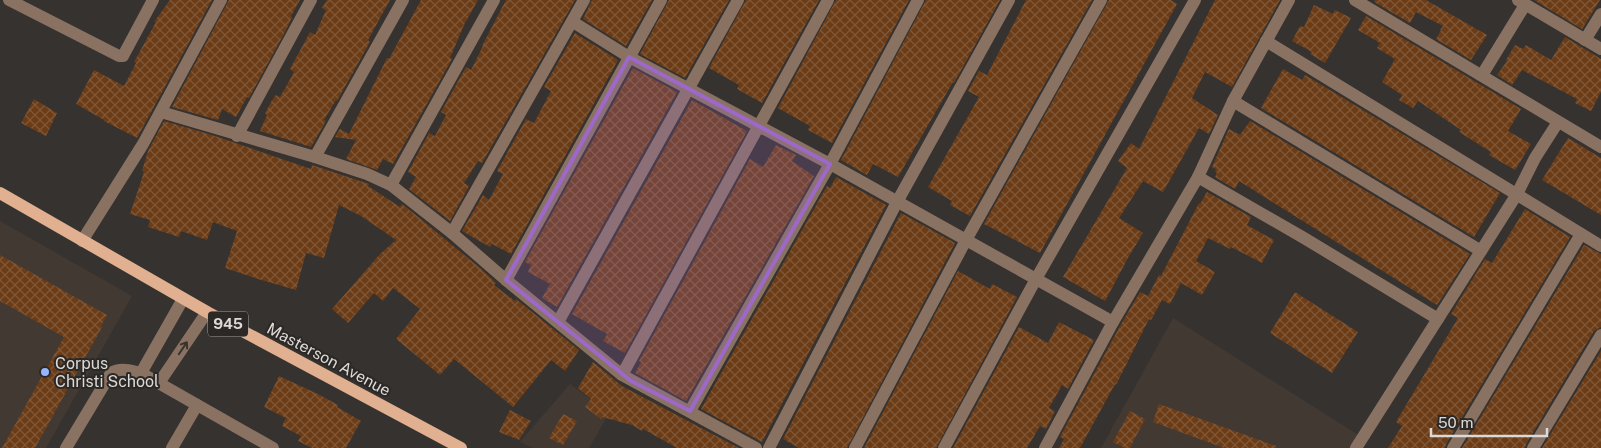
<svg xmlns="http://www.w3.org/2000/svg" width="1601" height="448" font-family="'Public Sans',sans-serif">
<defs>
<pattern id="building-cross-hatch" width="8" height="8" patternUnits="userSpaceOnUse" patternTransform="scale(1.25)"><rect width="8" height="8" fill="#6c3c17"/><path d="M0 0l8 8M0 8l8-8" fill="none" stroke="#805838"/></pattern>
</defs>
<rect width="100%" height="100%" fill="#35322f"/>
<!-- built -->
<g fill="#433933">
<polygon points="0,221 132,296 46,448 0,448"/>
<polygon points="1173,318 1360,436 1353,448 1101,448"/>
<polygon points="570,384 609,413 589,448 533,448 520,442"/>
</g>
<!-- building -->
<g fill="url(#building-cross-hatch)">
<polygon points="170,0 212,0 137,138 104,121 104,120 76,104 94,70 124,86 136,63 134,62 156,22 154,22"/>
<polygon points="229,0 300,0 291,16 292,17 286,30 249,98 247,97 236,117 222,109 218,120 172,107"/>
<polygon points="327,0 390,0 368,40 370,42 337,101 336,100 324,120 326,121 311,147 260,131 267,115 265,113 271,102 276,95 280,97 292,76 294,72 290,69 310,32 315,35 326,10 322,8"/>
<polygon points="421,0 478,0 464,25 450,58 452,59 393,164 383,159 377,170 346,159 356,140 335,137 340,129 349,134 387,58 389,59"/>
<polygon points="506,0 575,0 482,163 478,161 464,183 469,186 450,221 409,189 416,177 408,172 429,133 435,136 446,115 441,112 466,67 471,70 483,46 482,46"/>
<polygon points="592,0 652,0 626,46 583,19"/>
<polygon points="669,0 729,0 685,78 640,54"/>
<polygon points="746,0 819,0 762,103 737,89 739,85 709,68"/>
<polygon points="836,0 909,0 832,143 808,130 810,126 778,108"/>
<polygon points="926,0 1000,0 954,83 953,82 898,177 873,164 867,175 841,160"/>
<polygon points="1026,0 1092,0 970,216 950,205 952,201 928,187 979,97 968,91 979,71 987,75"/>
<polygon points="1109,0 1171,0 1177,4 1040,253 984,224"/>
<polygon points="1215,0 1280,0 1232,87 1205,72 1192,98 1218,115 1209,134 1199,128 1163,192 1143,181 1119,218 1143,233 1128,258 1105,301 1063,277 1127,168 1118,161 1131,143 1139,149"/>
<polygon points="1375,0 1426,0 1487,35 1471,60 1436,39 1441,30 1440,30 1443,26 1416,12 1410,23 1374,2"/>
<polygon points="1534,0 1600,0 1582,29"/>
<polygon points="1314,5 1333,14 1335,10 1351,18 1325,63 1310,54 1312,52 1292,41 1300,26 1304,27"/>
<polygon points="1366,16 1521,109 1508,131 1531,144 1515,170 1489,155 1491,152 1459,132 1461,130 1418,101 1413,108 1399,100 1402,95 1382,82 1395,59 1377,48 1380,43 1358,30"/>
<polygon points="575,33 618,60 511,254 492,244 490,247 462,231 483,195 489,200 503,174 497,171 526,119 534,123 551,91 544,87"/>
<polygon points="1565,37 1601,59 1601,92 1591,111 1575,103 1577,99 1522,70 1512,85 1497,75 1507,61 1506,60 1515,45 1523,49 1526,45 1551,60"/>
<polygon points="633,68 677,92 557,307 542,298 550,284 528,272 531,265 525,262"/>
<polygon points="1283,69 1302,80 1305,75 1500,193 1474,237 1261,108"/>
<polygon points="34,99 57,113 46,136 21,123"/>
<polygon points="692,100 747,131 625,353 603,341 607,334 572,314"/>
<polygon points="164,121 212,135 311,169 312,165 369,184 368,186 400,207 402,204 417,216 480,268 496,283 494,285 515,301 516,299 579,350 565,371 551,360 513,407 454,359 440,375 396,339 420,309 393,288 383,301 374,293 348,323 332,309 380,254 396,240 361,216 339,205 324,258 306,253 296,290 258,279 225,268 237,231 213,222 207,240 181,231 179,237 148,227 150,220 130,214 144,172 142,171 148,151"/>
<polygon points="1250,121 1470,254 1437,305 1239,181 1235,189 1215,177 1217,173 1215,171 1216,169 1212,167 1229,129 1240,135"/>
<polygon points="1568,138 1601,158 1601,215 1542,180"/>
<polygon points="776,145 796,155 792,161 814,176 686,401 635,373 641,362 639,361 750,159 763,167"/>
<polygon points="836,177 886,205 762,442 701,409 827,186 830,188"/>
<polygon points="1207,192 1251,217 1247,225 1274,240 1262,263 1231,247 1230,249 1208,238 1196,261 1215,272 1202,295 1181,283 1170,304 1162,300 1151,320 1149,319 1116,385 1115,384 1080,448 1059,448 1064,439 1060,437 1120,326 1140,292 1148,296 1159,275 1161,276 1199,203 1200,204"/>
<polygon points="1525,209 1570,237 1446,444 1445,448 1388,448 1402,426 1396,422 1458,318 1451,314 1485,259 1492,263"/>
<polygon points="901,213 955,243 847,448 799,448 783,439"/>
<polygon points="1584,245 1601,254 1601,327 1594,331 1526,444 1525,448 1462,448"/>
<polygon points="0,255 107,315 101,326 102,327 35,448 2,448 64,337 0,301"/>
<polygon points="958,271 990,289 992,284 1017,297 936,448 864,448"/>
<polygon points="1295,292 1358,332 1332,373 1270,333"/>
<polygon points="1059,322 1094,340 1068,389 1062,385 1049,408 1055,411 1046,429 1040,426 1027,448 953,448 1019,327 1048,343"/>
<polygon points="1601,351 1601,448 1542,448"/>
<polygon points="593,362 622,386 739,448 677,448 643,429 642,431 632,425 602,417 601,419 585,407 591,399 578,388"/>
<polygon points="279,376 320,395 338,405 337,407 361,421 346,448 312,448 298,441 301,436 282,426 286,418 264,407"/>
<polygon points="1159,404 1276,446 1276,448 1224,448 1153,422"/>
<polygon points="510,410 531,421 519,440 499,432"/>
<polygon points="1130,411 1145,419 1130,448 1125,448 1113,442"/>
<polygon points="563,414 577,421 563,445 549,438"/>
</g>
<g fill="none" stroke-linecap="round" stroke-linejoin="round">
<!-- minor -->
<g stroke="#8a7263" stroke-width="12">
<polyline points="9,0 119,56 123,56 153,0"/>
<polyline points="1355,0 1601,147"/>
<polyline points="1518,0 1601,49"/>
<polyline points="573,22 629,57 830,164 1113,322"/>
<polyline points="1585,40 1601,14"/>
<polyline points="1266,41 1601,246"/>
<polyline points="1482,75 1525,5"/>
<polyline points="1233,101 1481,251"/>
<polyline points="161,112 315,157 367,174 391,185 452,233 506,280 622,375 756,448"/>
<polyline points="237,136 311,0"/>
<polyline points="315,157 403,0"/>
<polyline points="1198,177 1304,238 1438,319"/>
<polyline points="391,185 494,0"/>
<polyline points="452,233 584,0"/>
<polyline points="82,241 143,144 221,0"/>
<polyline points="506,280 661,0"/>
<polyline points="558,322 738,0"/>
<polyline points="141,373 183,299"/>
<polyline points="622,375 828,0"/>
<polyline points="159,383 207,312"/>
<polyline points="690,411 830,164 918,0"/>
<path d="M66,448l45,-75c10,-6 20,-2 30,0l132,75"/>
<polyline points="172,448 197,405"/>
<polyline points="769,448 897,202 1009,0"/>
<polyline points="855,448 966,240 1101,0"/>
<polyline points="944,448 1036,279 1195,0"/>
<polyline points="1045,448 1113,322 1198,177 1233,101 1289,0"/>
<polyline points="1356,448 1481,251 1517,194 1535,158 1558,122"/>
<polyline points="1453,448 1581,234"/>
<polyline points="1533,448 1601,335"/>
</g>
<!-- major -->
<polyline stroke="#e1b090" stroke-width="12" points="0,193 207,312 461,448"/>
</g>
<!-- one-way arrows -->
<defs><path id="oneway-shaft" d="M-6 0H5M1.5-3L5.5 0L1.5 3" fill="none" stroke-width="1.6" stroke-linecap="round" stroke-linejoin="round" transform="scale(1.25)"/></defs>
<use stroke="#39332e" href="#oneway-shaft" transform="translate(183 348) rotate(-56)"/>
<!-- marked area -->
<path fill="#9d69c8" fill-opacity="0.2" stroke="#9d69c8" stroke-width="4" stroke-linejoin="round" d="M629,57l201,107 -140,247 -59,-30 -125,-101z"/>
<!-- markers -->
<circle fill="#95b6fd" stroke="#2b2825" stroke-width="2" cx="45" cy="372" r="5"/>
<g text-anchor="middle" stroke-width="4" stroke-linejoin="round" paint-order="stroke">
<!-- shield labels -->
<rect fill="#2b2825" stroke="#a7a5a2" stroke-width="1" x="208" y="311.5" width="40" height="25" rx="4"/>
<g font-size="15" font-weight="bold" fill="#dcdad8">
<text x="228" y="329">945</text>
</g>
<!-- street labels -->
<g font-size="16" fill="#dcdad8" stroke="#2b2825">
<text transform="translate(329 359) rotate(28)" y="6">Masterson Avenue</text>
</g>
<!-- poi labels -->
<g font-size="16" fill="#dcdad8" stroke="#2b2825" text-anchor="start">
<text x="55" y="369">Corpus<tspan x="55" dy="18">Christi School</tspan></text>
</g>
</g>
<!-- scale -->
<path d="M1431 428v8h116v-8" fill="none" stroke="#dcdad8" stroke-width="2.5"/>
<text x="1438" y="428" font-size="15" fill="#dcdad8" stroke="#2b2825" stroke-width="4" paint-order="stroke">50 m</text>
</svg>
